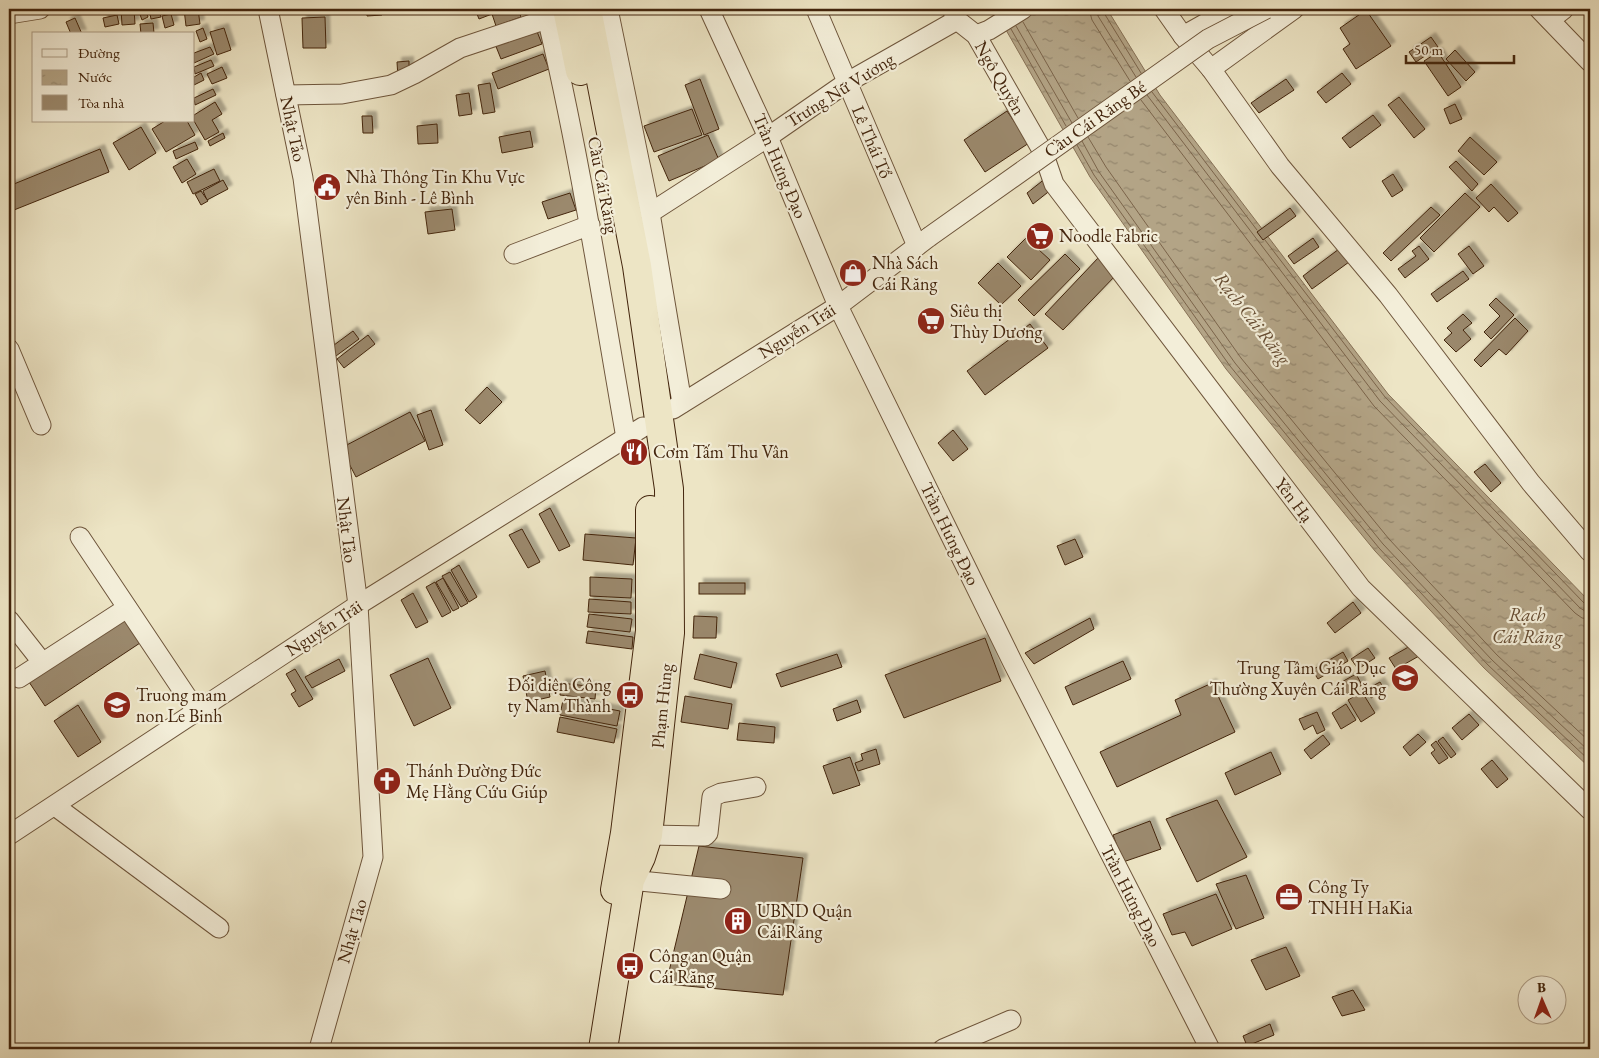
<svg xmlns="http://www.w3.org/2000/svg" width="1599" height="1058" font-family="'EB Garamond',serif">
<defs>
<pattern id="water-ripples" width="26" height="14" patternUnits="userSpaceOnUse" patternTransform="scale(1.25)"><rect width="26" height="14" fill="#b3a486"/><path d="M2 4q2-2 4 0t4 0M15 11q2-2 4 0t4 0" fill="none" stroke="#93856c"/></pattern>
<filter id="shadow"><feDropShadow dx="4.5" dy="-4.5" stdDeviation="1" flood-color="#0004"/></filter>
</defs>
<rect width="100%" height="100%" fill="#ede5c5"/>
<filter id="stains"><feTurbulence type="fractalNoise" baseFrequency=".004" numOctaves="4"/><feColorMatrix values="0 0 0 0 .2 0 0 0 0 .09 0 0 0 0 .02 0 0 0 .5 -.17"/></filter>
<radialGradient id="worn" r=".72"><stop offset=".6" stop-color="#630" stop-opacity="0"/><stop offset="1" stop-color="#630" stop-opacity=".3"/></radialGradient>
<!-- water -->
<polygon fill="url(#water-ripples)" stroke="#867156" points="994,9 1107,9 1160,95 1388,394 1590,602 1590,768 1484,668 1375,551 1226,369 1090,177"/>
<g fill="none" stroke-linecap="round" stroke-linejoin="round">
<!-- shore -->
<g stroke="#7b644a" stroke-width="1">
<polyline points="1089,9 1092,20 1130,81"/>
<polyline points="1097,9 1098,16 1136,77"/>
<polyline points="1103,9 1104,13 1141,73"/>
<polyline points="1023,22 1078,118"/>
<polyline points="1016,26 1072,123"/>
<polyline points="1011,29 1066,126"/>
<polyline points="1152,92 1257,230"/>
<polyline points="1147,95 1380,401 1580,608 1585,611 1590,611"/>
<polyline points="1141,100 1374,406 1575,613 1582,618 1590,619"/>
<polyline points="1088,137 1106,167 1241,358 1389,539 1497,655 1590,742"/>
<polyline points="1082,141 1099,172 1235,363 1383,544 1492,660 1590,752"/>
<polyline points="1077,145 1094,175 1230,366 1379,548 1488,665 1590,761"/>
<polyline points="1265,240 1385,397 1584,603 1590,605"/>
</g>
</g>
<!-- building -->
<g fill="#9b896d" stroke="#43250d" filter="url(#shadow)">
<polygon points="121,9 134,9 135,24 122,25"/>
<polygon points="138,9 145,9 148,17 142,20"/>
<polygon points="149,9 159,9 161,17 151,19"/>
<polygon points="184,9 198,9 200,24 186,26"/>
<polygon points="367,9 381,9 382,15 367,16"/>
<polygon points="475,9 518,9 521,17 496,26 492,14 479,19"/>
<polygon points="1366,10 1391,46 1356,69 1343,49 1350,44 1340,28"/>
<polygon points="171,14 174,25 165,28 162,16"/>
<polygon points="117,15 119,24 105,27 103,18"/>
<polygon points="325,17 326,48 303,48 302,18"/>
<polygon points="75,18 82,34 71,34 66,22"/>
<polygon points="153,23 154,33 141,34 140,24"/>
<polygon points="203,28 207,39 200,42 196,31"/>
<polygon points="224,28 231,50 217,55 210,32"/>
<polygon points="536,29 542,44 501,59 495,44"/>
<polygon points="1431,37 1438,47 1416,62 1409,52"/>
<polygon points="210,47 214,54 194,63 194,53"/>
<polygon points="1455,50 1475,72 1466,81 1446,59"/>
<polygon points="1438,52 1461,87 1448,96 1424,61"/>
<polygon points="543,54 549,69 498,89 492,73"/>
<polygon points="211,60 214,66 195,74 194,67"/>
<polygon points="409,61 409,78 398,78 397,62"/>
<polygon points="222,67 227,78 212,84 207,74"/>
<polygon points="201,73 204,80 194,85 194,77"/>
<polygon points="1342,73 1351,84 1326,103 1317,92"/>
<polygon points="700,79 719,129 704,135 685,85"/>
<polygon points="1286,79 1294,90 1259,113 1251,103"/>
<polygon points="490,83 495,112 483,114 478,85"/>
<polygon points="213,89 216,95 195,105 194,98"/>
<polygon points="469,93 472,114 459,116 456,95"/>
<polygon points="1399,97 1425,129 1414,138 1388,105"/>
<polygon points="215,102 222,114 212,120 219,132 205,140 194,121 194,115"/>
<polygon points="1455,104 1462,119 1450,124 1444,109"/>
<polygon points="692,109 702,135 654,152 644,126"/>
<polygon points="1007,111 1029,143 985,172 964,140"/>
<polygon points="1373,115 1381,125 1350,148 1342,138"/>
<polygon points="362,116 372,116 373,133 363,133"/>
<polygon points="165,121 187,121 195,135 166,152 152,129"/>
<polygon points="437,124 438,143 418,144 417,126"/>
<polygon points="141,127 156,153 129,170 113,143"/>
<polygon points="530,131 533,147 502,153 499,137"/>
<polygon points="223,133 225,138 210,146 208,141"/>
<polygon points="708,135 719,160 669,181 658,156"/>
<polygon points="1470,137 1497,162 1484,175 1458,151"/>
<polygon points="195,142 198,149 176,159 173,151"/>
<polygon points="100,149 109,172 9,212 9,186"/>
<polygon points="187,159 196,174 182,183 173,167"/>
<polygon points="1456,161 1478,184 1472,191 1449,167"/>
<polygon points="214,169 220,181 193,194 187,182"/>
<polygon points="1393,174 1403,190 1392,197 1382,181"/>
<polygon points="1046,178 1052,189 1033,204 1027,193"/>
<polygon points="223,180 228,189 207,200 203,191"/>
<polygon points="1491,184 1518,213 1508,222 1494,207 1489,212 1476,198"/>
<polygon points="201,191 208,201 201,205 195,194"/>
<polygon points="570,193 576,210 548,219 542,202"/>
<polygon points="1465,193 1480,207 1434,252 1420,238"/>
<polygon points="1431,207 1440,215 1391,261 1383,253"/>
<polygon points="1290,208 1296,216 1263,240 1257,232"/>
<polygon points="452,209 455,230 428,234 425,212"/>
<polygon points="1026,238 1050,260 1031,280 1007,257"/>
<polygon points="1313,238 1319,247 1294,264 1288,256"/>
<polygon points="1419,246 1429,259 1405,278 1398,269 1416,256 1412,251"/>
<polygon points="1469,246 1484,266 1473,274 1458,254"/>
<polygon points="1339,249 1349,262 1312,289 1303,276"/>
<polygon points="1065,254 1080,269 1034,316 1018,300"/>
<polygon points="1099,257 1117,274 1063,330 1045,314"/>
<polygon points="998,263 1021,286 1001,305 978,283"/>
<polygon points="1463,271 1469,279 1437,302 1431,294"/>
<polygon points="1496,298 1514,315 1491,339 1484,332 1500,316 1489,305"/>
<polygon points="1463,314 1472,323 1463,330 1471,339 1456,352 1444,340 1452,333 1447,328"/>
<polygon points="1515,318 1528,331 1506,355 1499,349 1481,367 1474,360"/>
<polygon points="1030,324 1048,348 985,395 967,371"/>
<polygon points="353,331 359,339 336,356 330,348"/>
<polygon points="368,335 375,344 344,368 337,359"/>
<polygon points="487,387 502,402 480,424 465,410"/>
<polygon points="431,410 443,445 429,450 417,415"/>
<polygon points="410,412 425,441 356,477 341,448"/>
<polygon points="953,430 968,449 953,461 938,443"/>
<polygon points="1485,464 1501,483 1491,492 1474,472"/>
<polygon points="550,508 570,546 559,551 539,514"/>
<polygon points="522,529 540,562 528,568 509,535"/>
<polygon points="585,534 636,538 633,565 583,560"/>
<polygon points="1075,539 1083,557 1065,565 1057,546"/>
<polygon points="459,565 477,597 469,602 451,570"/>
<polygon points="450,572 468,603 461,607 442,576"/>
<polygon points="590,577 632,579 631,598 590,596"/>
<polygon points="443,578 459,608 453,611 436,582"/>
<polygon points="435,582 451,612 442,617 426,587"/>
<rect x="699" y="583" width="46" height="11"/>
<polygon points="413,593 428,622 416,628 401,600"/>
<polygon points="589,599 631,602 631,614 588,612"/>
<polygon points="1353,602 1361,613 1335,633 1327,623"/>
<polygon points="125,614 143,641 45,706 27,679"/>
<polygon points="589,614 632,619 630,632 587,627"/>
<polygon points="694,616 717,617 716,638 693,638"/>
<polygon points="1090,618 1094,629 1034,664 1025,653"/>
<polygon points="588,631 633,637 632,649 586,643"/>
<polygon points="985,638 1001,681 904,718 885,675"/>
<polygon points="1412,645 1419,656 1396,669 1389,658"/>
<polygon points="1368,648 1375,658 1358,669 1351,659"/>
<polygon points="1343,652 1348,661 1318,679 1312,670"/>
<polygon points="700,654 737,663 731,688 694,679"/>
<polygon points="837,654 842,667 781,687 776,674"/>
<polygon points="428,658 451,708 414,726 390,675"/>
<polygon points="339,659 345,671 312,688 305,677"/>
<polygon points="1123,661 1131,679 1073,705 1065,687"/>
<polygon points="295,669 313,699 299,707 291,694 296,691 286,674"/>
<polygon points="545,671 550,697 528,702 523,676"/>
<polygon points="1356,674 1362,685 1345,695 1338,684"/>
<polygon points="1380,682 1385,690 1371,698 1367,689"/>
<polygon points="561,683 596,687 595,699 560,695"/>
<polygon points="1212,683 1235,732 1117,787 1100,752 1181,715 1175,700"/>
<polygon points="1362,692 1375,713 1361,722 1348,700"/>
<polygon points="685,696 732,704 728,729 681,722"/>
<polygon points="563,700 620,711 617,726 560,715"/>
<polygon points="857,700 861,712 837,721 833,709"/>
<polygon points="1346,704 1356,720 1341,729 1332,713"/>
<polygon points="78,705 101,742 78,757 54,721"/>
<polygon points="1317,712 1325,730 1317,734 1313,725 1304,730 1299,719"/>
<polygon points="1469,714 1479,725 1462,740 1452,728"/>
<polygon points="560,717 617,729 614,743 557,732"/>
<polygon points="739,723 775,727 774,743 737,740"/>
<polygon points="1418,734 1426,742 1410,756 1403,747"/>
<polygon points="1323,735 1330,744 1311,759 1304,750"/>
<polygon points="1443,737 1456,754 1451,758 1438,741"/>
<polygon points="1436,741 1448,758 1439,764 1431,753 1435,750 1431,745"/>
<polygon points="876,749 880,764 858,771 855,763 863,760 861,754"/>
<polygon points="1271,752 1281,774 1235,795 1225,773"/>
<polygon points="850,757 860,785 833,794 823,766"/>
<polygon points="1492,760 1508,779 1497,788 1481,769"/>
<polygon points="1217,800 1247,857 1197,882 1166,819"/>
<polygon points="1150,821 1161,849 1123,862 1113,835"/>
<polygon points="699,846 803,858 783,995 666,984"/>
<polygon points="1246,875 1264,918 1236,929 1216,884"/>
<polygon points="1216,894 1232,929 1192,946 1185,932 1172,935 1163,914"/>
<polygon points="1286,947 1300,976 1266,990 1251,960"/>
<polygon points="1353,990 1365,1010 1342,1016 1332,997"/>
<polygon points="1270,1024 1274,1035 1247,1046 1243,1036"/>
</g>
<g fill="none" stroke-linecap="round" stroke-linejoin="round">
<defs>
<g id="minor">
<polyline points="268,9 303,178 358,605 373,857 319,1049"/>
<path d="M545,9c34,141 56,286 81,429"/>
<polyline points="608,9 650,213 682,403"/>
<polyline points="709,9 768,137 838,306 1013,663 1210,1049"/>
<polyline points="816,9 917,246"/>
<polyline points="952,9 957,20 976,35 1043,152 1054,184 1361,588 1590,810"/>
<polyline points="1164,9 1183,36 1211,69 1280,166 1388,295 1531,483 1590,552"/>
<polyline points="1539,9 1590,62"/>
<polyline points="9,14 40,9"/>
<polyline points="1550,20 1564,9"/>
<polyline points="976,35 989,30 1023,9"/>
<polyline points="1183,36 1231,9"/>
<polyline points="1211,69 1294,9"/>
<polyline points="286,95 342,94 391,85 414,74 460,48 547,19"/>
<polyline points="650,213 768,137 846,83 957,20"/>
<polyline points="514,254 590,225"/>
<polyline points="9,349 41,425"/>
<polyline points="673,409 838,306 929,237"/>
<polyline points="80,537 197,712"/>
<polyline points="9,620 42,662"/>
<polyline points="19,678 127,608"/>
<polyline points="55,806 219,928"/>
<polyline points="9,835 358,605 643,427"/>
<polyline points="648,835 705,836 708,833 712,797 721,793 756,787"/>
<polyline points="630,880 721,889"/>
<polyline points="943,1049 1011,1020"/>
</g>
<g id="highway">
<polyline points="567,9 580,71"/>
<polyline points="587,9 637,266 669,489 670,633 648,835 641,857 630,880 603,1049"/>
<polyline points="615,890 625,833 650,631 650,510"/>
</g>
</defs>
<!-- minor casing -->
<use href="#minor" stroke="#6e553b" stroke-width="21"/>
<!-- highway casing -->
<use href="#highway" stroke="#43250d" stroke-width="30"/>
<!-- minor -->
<use href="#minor" stroke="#f3eed9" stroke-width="19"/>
<!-- highway -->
<use href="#highway" stroke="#ede5c5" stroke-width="28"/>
<defs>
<polyline id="minor-bridge" points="929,237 1208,39 1266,9"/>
</defs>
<!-- minor-bridge casing -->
<use href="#minor-bridge" stroke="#6e553b" stroke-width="21" stroke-linecap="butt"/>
<!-- minor-bridge -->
<use href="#minor-bridge" stroke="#f3eed9" stroke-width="19"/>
</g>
<!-- icons -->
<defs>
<symbol id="civic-disc" viewBox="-11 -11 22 22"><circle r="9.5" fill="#8f2418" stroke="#f3eed9"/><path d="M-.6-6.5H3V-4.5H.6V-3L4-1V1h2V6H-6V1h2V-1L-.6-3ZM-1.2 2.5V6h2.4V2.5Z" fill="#fff"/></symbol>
<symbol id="supermarket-disc" viewBox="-11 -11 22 22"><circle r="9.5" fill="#8f2418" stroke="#f3eed9"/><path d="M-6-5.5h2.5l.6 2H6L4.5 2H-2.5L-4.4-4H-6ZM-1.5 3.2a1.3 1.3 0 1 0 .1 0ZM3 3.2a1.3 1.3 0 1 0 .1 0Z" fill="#fff"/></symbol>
<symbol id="shop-disc" viewBox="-11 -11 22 22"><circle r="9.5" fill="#8f2418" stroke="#f3eed9"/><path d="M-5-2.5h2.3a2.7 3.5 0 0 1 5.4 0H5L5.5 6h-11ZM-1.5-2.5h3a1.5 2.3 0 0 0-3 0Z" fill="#fff"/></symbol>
<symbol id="restaurant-disc" viewBox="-11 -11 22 22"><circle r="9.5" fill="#8f2418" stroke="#f3eed9"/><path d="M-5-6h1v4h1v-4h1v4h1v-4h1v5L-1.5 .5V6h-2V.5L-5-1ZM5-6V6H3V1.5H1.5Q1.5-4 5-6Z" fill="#fff"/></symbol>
<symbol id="university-disc" viewBox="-11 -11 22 22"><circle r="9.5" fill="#8f2418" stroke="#f3eed9"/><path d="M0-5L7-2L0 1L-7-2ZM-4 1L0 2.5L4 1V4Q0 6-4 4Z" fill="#fff"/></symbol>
<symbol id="bus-disc" viewBox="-11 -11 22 22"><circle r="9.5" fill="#8f2418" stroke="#f3eed9"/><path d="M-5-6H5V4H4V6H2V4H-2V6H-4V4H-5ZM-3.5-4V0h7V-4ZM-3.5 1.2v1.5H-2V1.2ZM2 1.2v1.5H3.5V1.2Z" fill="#fff"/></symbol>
<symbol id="school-disc" viewBox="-11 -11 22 22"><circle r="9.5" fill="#8f2418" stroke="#f3eed9"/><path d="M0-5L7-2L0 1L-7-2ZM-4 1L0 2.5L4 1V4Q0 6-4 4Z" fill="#fff"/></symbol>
<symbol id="church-disc" viewBox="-11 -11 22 22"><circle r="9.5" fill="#8f2418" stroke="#f3eed9"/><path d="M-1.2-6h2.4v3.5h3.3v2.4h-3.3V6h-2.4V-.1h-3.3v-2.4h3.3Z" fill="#fff"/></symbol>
<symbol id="office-disc" viewBox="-11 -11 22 22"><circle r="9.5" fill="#8f2418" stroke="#f3eed9"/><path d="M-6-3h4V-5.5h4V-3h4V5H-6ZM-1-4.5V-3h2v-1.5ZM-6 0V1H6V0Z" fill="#fff"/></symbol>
<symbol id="building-disc" viewBox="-11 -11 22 22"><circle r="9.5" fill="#8f2418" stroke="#f3eed9"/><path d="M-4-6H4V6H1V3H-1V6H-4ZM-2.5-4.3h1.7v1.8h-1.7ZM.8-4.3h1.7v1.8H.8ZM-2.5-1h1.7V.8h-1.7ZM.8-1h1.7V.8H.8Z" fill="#fff"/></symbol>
</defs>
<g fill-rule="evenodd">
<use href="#civic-disc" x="311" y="171" width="32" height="32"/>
<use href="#supermarket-disc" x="1024" y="220" width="32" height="32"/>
<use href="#shop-disc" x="837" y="257" width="32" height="32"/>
<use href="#supermarket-disc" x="915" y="305" width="32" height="32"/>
<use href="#restaurant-disc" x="618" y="436" width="32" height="32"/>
<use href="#university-disc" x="1389" y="662" width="32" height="32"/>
<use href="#bus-disc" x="614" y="679" width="32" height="32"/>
<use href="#school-disc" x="101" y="689" width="32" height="32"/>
<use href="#church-disc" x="371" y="765" width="32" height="32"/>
<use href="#office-disc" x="1273" y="881" width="32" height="32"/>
<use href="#building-disc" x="722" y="905" width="32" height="32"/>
<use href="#bus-disc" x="614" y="950" width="32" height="32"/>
</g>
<g text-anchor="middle" stroke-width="4.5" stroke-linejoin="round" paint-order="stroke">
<!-- street labels -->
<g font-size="18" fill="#43250d" stroke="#f3eed9">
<text transform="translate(1000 78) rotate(60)" y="6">Ngô Quyền</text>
<text transform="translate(840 90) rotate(-32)" y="6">Trưng Nữ Vương</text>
<text transform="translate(1095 119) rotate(-35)" y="6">Cầu Cái Răng Bé</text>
<text transform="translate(293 129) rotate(78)" y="6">Nhật Tảo</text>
<text transform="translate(872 142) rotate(67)" y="6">Lê Thái Tổ</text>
<text transform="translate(780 166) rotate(67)" y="6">Trần Hưng Đạo</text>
<text transform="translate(603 185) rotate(79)" y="6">Cầu Cái Răng</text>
<text transform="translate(797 331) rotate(-32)" y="6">Nguyễn Trãi</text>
<text transform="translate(1294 500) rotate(53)" y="6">Yên Hạ</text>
<text transform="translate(347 530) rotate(83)" y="6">Nhật Tảo</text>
<text transform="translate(950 534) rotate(64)" y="6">Trần Hưng Đạo</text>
<text transform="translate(324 628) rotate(-33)" y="6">Nguyễn Trãi</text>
<text transform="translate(662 706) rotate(-84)" y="6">Phạm Hùng</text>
<text transform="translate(1131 896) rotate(63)" y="6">Trần Hưng Đạo</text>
<text transform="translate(352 931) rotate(-74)" y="6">Nhật Tảo</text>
</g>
<!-- poi labels -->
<g font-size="18" fill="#43250d" stroke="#f3eed9" text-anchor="start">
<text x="346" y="183">Nhà Thông Tin Khu Vực<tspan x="346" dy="21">yên Binh - Lê Bình</tspan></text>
<text x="1059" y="242">Noodle Fabric</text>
<text x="872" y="269">Nhà Sách<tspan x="872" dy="21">Cái Răng</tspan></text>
<text x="950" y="317">Siêu thị<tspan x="950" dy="21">Thùy Dương</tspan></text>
<text x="653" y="458">Cơm Tấm Thu Vân</text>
<text x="1386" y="674" text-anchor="end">Trung Tâm Giáo Dục<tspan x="1386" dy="21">Thường Xuyên Cái Răng</tspan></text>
<text x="611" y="691" text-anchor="end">Đối diện Công<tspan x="611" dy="21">ty Nam Thành</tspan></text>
<text x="136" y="701">Truong mam<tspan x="136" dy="21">non Le Binh</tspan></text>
<text x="406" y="777">Thánh Đường Đức<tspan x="406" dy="21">Mẹ Hằng Cứu Giúp</tspan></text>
<text x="1308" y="893">Công Ty<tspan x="1308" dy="21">TNHH HaKia</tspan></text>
<text x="757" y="917">UBND Quận<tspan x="757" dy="21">Cái Răng</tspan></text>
<text x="649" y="962">Công an Quận<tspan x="649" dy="21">Cái Răng</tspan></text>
</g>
<!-- water labels -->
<g font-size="19" font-style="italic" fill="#654b31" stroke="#f3eed9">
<text transform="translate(1253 318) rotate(52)" y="7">Rạch Cái Răng</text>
<text x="1527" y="621">Rạch<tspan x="1527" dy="22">Cái Răng</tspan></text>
</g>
</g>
<!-- margin -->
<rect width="1599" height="1058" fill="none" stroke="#ede5c5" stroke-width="30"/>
<rect x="10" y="10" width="1579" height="1038" fill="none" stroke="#43250d" stroke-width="2.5"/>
<rect x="15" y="15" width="1569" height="1028" fill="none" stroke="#43250d"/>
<!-- legend -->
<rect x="32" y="32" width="162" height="90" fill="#f3eed9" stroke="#ad9e87"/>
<rect x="42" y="49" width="25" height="8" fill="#f3eed9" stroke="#ad9e87"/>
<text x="78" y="58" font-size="15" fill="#43250d">Đường</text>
<rect x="42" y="70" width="25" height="15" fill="url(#water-ripples)" stroke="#ad9e87"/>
<text x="78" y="82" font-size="15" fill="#43250d">Nước</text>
<rect x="42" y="95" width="25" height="15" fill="#9b896d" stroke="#ad9e87"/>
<text x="78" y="108" font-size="15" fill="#43250d">Tòa nhà</text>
<!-- north arrow -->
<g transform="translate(1542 1000) rotate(358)"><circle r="24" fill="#f3eed9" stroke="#ad9e87"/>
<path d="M0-4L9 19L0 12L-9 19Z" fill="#8f2418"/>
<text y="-8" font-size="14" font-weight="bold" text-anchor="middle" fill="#43250d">B</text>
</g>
<!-- scale -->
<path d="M1406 55v8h108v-8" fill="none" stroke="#43250d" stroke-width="2.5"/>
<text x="1414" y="55" font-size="15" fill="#43250d" stroke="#f3eed9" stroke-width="4" paint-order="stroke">50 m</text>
<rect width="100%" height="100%" filter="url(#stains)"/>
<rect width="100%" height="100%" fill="url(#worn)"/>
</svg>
